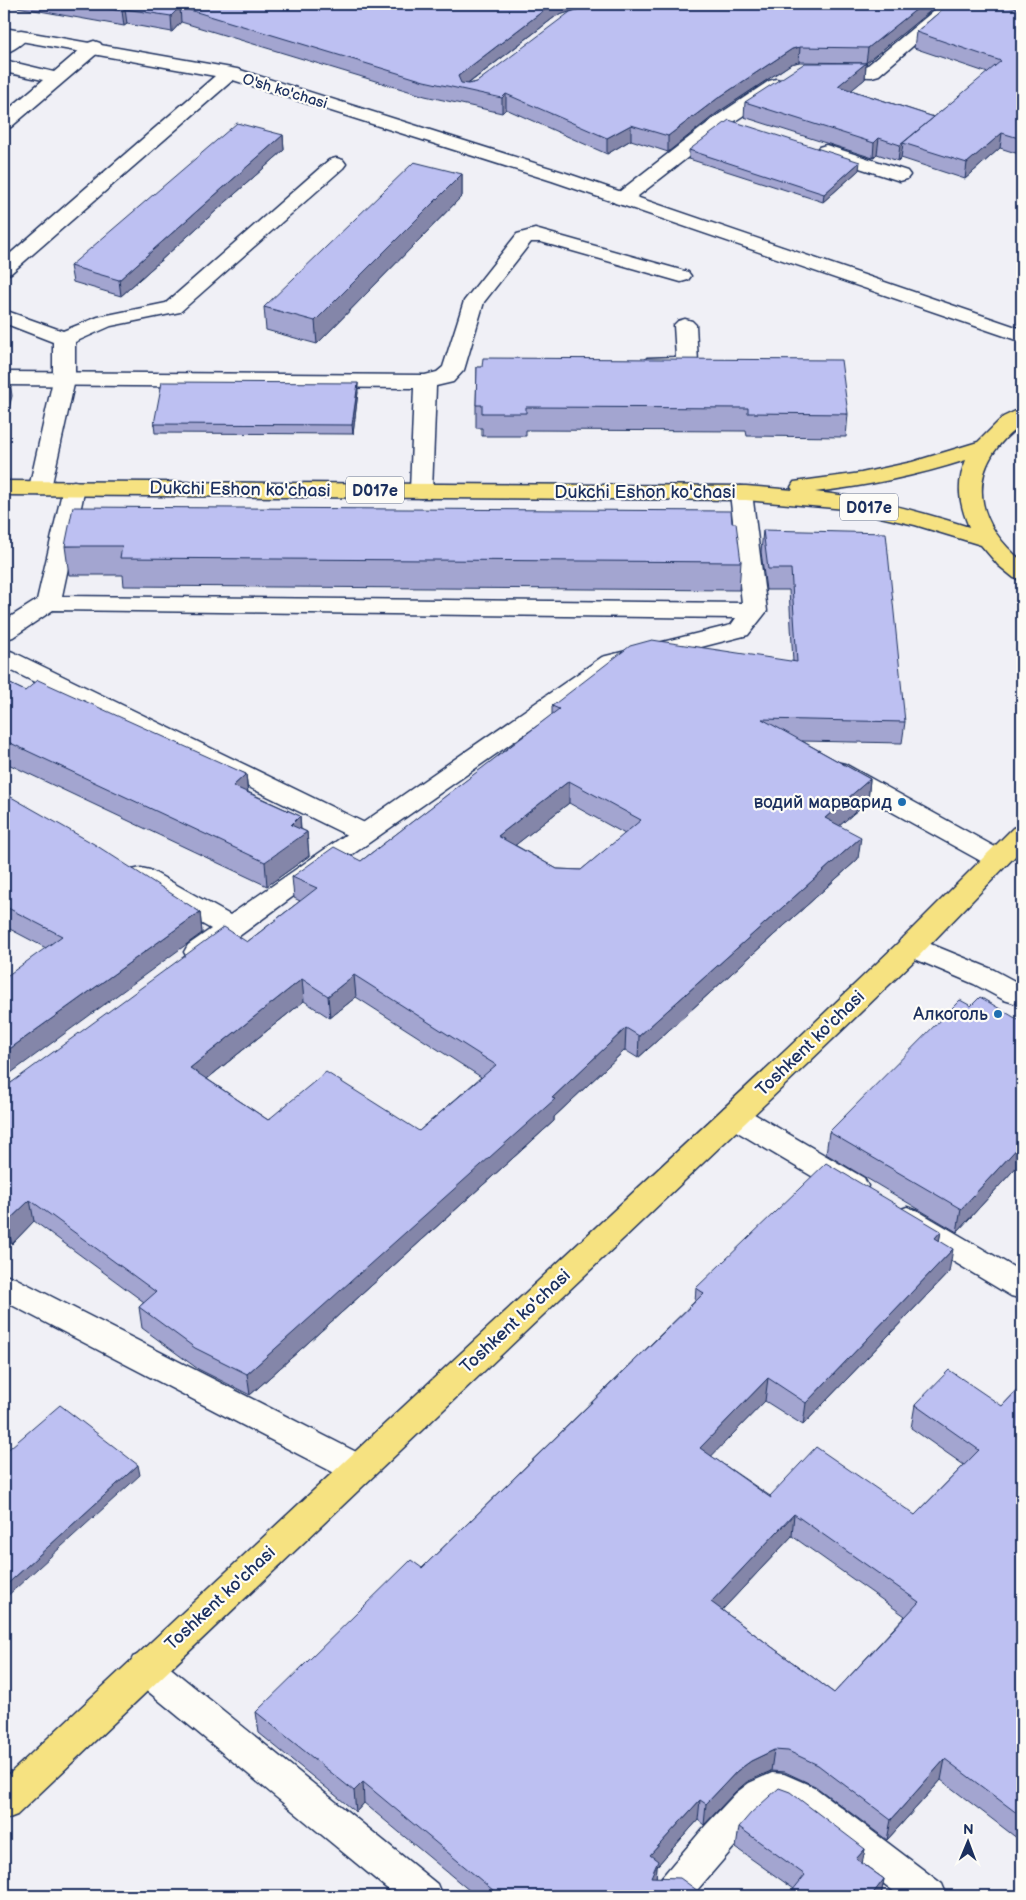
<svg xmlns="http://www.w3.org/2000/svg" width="1026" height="1900" font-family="'Balsamiq Sans',sans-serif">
<rect width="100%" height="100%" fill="#f0f0f6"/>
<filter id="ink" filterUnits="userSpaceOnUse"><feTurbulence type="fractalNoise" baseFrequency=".02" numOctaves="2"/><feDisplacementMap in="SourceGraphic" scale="10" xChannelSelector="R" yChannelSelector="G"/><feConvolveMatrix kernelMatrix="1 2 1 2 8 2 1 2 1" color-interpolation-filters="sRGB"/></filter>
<g filter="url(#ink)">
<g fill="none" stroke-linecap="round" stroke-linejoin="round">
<defs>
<g id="lane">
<polygon points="942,4 962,4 879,75 872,77 829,76 822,74 820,70 822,66 829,64 868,65"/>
<path d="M21,30l6,1 3,4c-6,8 -17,16 -26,18v-14l11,-8z"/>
<polygon points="94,41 100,43 103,47 100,51 11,127 4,129 4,113 43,80 4,72 4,60 54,72 88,43"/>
<polygon points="776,79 783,81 785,85 783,89 732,123 629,203 622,205 615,203 612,199 615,195 718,115 769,81"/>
<polygon points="826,145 907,171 910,175 907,179 900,181 819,155 816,151 819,147"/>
<polygon points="535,229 688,272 691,276 688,280 681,282 541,242 531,242 484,302 464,370 453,382 436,386 432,491 429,496 421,498 413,496 410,491 414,388 4,385 4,372 425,375 437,372 443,367 464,301 517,234"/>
<path d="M685,319l7,2 4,4 2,38 -3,5c-15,3 -33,3 -48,0l-3,-5 3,-5 29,-1 -2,-32 4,-4z"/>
<polygon points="4,649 13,652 373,827 377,833 373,839 364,842 355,839 4,667"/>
<polygon points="836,762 845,764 1006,853 1010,859 1006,865 997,868 988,865 827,776 823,770 827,764"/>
<polygon points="911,936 994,970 1022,985 1022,1001 1014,1003 1004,1000 974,984 901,953 897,946 901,939"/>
<polygon points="734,1105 744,1108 864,1178 868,1186 864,1194 853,1197 842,1194 724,1124 719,1116 724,1108"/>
<polygon points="907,1207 918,1211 1022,1272 1022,1299 1011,1296 896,1227 892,1219 896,1211"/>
<polygon points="145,1652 157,1657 437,1884 442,1896 396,1896 133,1679 128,1668 133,1657"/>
<polygon points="772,1773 784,1774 814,1787 942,1884 947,1896 900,1896 788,1811 776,1806 747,1832 692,1896 651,1896 656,1884 706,1825 736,1793 749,1783"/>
</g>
<g id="street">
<polygon points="4,28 237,69 566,173 1022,329 1022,342 552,181 233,80 11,273 4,275 4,259 215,76 4,38"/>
<polygon points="336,158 343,160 346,164 343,168 180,312 111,326 75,342 75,380 51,488 48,493 40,495 32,493 29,488 53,380 53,342 4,323 4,310 63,331 98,317 166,303 329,160"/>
<polygon points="74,481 82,483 85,488 62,596 742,603 730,493 733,488 741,486 749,488 752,493 767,611 748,635 619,668 310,884 208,959 198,962 188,959 184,952 188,945 211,929 132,884 128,877 132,870 141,868 150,870 230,915 602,657 731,625 736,618 53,610 13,637 4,640 4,621 37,600 63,488 66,483"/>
<polygon points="4,1275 15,1278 370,1459 374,1469 370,1479 358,1483 346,1479 4,1301"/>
</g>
<g id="primary">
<path d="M1022,408v16c-56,41 -51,95 0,137v19l-8,-2 -16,-13 -17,-20 -66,-20 -70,-16 -99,-9 -742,-5v-14l742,5 47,4 -2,-3 3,-5 67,-9 51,-11 66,-20 25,-25zM966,460c-10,24 -7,43 3,67 -50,-16 -102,-30 -154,-35 52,-6 101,-16 151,-32z"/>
<polygon points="1022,825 1022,849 918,957 806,1065 17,1815 4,1820 4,1779 786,1050 898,943 1013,828"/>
</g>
</defs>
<!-- lane casing -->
<use href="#lane" stroke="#1b2f5e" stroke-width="3"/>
<!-- street casing -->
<use href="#street" stroke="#1b2f5e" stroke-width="3"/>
<!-- primary casing -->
<use href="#primary" stroke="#1b2f5e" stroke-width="3"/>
<!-- lane -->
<use href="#lane" fill="#fdfcf7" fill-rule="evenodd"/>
<!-- street -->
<use href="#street" fill="#fdfcf7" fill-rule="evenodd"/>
<!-- primary -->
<use href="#primary" fill="#f6e281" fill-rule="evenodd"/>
</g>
<!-- wall -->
<g fill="#a3a5d0" stroke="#1b2f5e" fill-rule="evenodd">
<polygon points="4,4 595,4 556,16 468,84 469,84 477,82 596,4 939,4 866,63 799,62 791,64 717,113 668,152 631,140 607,154 506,109 502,113 425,96 181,22 172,32 127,24 124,26 6,5 4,5"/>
<polygon points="949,4 1022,4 1022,155 1000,148 965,179 901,158 898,161 877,154 873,158 744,117 745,102 866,63 865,79 851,90 934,117 988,73 914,48 916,32"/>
<polygon points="283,135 284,150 121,296 73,282 70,266"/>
<polygon points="689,150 859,170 823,202 689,159"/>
<polygon points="462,174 462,196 317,344 266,330 264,307"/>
<polygon points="477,367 848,414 846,437 747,436 746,431 526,430 526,436 482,436 482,428 476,428 476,405"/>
<polygon points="358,392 353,434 155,433 154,424"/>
<polygon points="732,523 741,562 739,590 124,586 123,575 69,575 65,546"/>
<path d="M763,530l142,192 -3,21 -100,-2 68,38 -2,22 -29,25 19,33 -220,199 -13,-8 -71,67v4l-304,274 -52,-26 -56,-41 -3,-21 5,-5 -110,-81 -22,23 -8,-5v-154l7,-2 236,-141 53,-41 -6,-3 -2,-21 69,-16 191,-146v-9l241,-44 -4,-72h-23l-5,-38zM569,803l56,31 -44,36 -24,-1 -42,-24zM356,997l125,80 -62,54 -151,-11 -61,-41 97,-78 26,17z"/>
<polygon points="4,681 25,691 246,774 248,792 300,816 301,829 307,832 309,856 267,886 4,762"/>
<polygon points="4,793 200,912 202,933 46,948 4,926"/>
<polygon points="971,1006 1022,1022 1022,1161 957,1232 826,1154 829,1132"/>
<path d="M941,1231l-2,10 10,31 -146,153 -38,-24 -54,55 59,40 145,19 49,-50 -53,-37 4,-23 87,1 20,-21v457l-81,-62 -54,60 -72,-54 -30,-14 -14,-1 -23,10 -13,11 -31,33 -6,-5 -41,46 -1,11 49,19h-229l-112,-93 -8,9 -97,-79 -3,-21 166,-144 273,-267 1,-13zM792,1536l113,80 -71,77 -112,-83z"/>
<polygon points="739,1827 865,1849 862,1863 884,1879 881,1896 788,1896 794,1889 736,1848"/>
</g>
<!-- shaded-wall -->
<g fill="#8486a9" stroke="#1b2f5e">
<polygon points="552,4 595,4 556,16 461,89 458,76"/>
<polygon points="923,4 939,4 866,63 868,48"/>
<polygon points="180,7 181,22 172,32 171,16"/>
<polygon points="125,9 127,24 124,26 122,11"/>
<polygon points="800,47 799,62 791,64 717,113 668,152 668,136 718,98 792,49"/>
<polygon points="866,63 865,79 837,102 838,86"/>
<polygon points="506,94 506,109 502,113 502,98"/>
<polygon points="934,117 903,143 901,158 898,161 900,145"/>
<polygon points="631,125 631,140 607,154 607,138"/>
<polygon points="1002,133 1000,148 965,179 967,163"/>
<polygon points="283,135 284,150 121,296 119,280"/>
<polygon points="879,138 877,154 873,158 874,143"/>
<polygon points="860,162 859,170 823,202 824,194"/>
<polygon points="462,174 462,196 317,344 315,321"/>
<polygon points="9,373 12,396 4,428 4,392"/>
<polygon points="358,383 358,392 353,434 352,425"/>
<polygon points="246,774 248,798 233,786"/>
<polygon points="870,779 868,801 823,840 825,818"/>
<polygon points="569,781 569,803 499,858 498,836"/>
<polygon points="300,816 301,836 307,832 309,856 267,886 265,862 291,825"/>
<polygon points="861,837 858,859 638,1058 639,1036"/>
<polygon points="200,912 202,933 4,1078 4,1053"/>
<polygon points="354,975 356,997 330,1018 328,996"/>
<polygon points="302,979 304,1001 193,1090 190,1068"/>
<polygon points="626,1028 625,1050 554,1117 554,1121 250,1395 247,1374 552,1098"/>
<polygon points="1022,1143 1022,1161 957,1232 961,1209"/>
<polygon points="30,1200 34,1221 12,1244 7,1222"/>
<polygon points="941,1231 937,1254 935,1238"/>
<polygon points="953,1249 949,1272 803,1425 806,1403"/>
<polygon points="768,1378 765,1401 698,1470 700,1448"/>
<polygon points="138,1465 140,1475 4,1599 4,1587"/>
<polygon points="794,1514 792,1536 709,1624 711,1602"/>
<polygon points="774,1750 771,1771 748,1781 735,1792 704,1825 706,1804 737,1771 751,1761"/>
<polygon points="945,1759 941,1780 887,1840 891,1820"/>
<polygon points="363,1782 364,1803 356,1812 354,1791"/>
<polygon points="700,1800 698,1820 657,1866 656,1881 651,1877 650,1855"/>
<polygon points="865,1849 861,1869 856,1859"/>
<polygon points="884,1879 881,1896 871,1896"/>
</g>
<!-- building -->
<g fill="#bdc0f2" stroke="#1b2f5e" fill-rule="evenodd">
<polygon points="81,4 552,4 458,76 461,83 469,84 477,82 570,12 596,4 923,4 868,48 800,47 792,49 718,98 668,136 631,125 607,138 506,94 502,98 424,81 180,7 171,16 125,9 122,11"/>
<polygon points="949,4 1000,4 1022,10 1022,139 1002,133 967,163 903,143 1001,61 916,32"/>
<polygon points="805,63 866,63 838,86 934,117 900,145 879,138 874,143 745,102"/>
<polygon points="729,120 860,162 824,194 689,150"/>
<polygon points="237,123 283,135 119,280 70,266"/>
<polygon points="414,162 462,174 315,321 264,307"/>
<polygon points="483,358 841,360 848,414 748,413 748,408 526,407 526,413 482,413 482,405 476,405 477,367 482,367"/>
<polygon points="4,373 9,373 4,392"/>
<polygon points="162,382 358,383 352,425 154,424"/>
<polygon points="73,507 731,511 732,523 736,523 741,562 120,558 122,546 65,546"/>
<path d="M763,530l123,3 19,189 -143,-3 108,60 -45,39 36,19 -222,199 -13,-8 -74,70 3,1 -308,275 -52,-26 -56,-41 17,-15 -126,-92 -23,22 -3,-2v-135l7,-2 213,-156 23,15 70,-54 -25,-11 42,-30 27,14 198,-152 -7,-3 78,-60 22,-6 145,22 -6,-93h-23zM569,781l72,39 -60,50 -24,-1 -59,-33zM354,975l142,90 -77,66 -93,-59 -58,48 -78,-52 112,-89 26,17z"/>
<polygon points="38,680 246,774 233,786 300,816 291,825 307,832 265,862 4,740 4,681 25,691"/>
<polygon points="4,793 94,844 200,912 4,1053 4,978 62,936 4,906"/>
<polygon points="980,997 1022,1022 1022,1143 961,1209 829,1132 960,1000 971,1006"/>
<path d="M826,1163l115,68 -6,7 18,11 -147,154 -38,-25 -68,70 71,50 -1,-2 46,-49 99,68 64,-65 -64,-45 34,-35 53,36 20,-21v432l-77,-58 -54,61 -73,-55 -30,-14 -14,-1 -23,11 -14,10 -31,33 -6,-4 -50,55 8,6 -7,16 29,1 25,18h-205l-137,-114 -9,9 -98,-79 155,-152 11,8 282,-275 -8,-5zM794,1514l125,88 -85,91 -123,-91z"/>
<polygon points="60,1405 138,1465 4,1587 4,1453"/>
<polygon points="779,1788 790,1792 865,1849 856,1859 884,1879 871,1896 788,1896 805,1875 739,1827 751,1813"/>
</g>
</g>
<!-- markers -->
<g fill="#1f6fb2" stroke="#fdfcf7" stroke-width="2">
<circle cx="902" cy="802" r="5"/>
<circle cx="998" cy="1014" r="5"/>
</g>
<g text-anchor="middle" stroke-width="4.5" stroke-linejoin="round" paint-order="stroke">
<!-- far-street labels -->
<g font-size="15" fill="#1b2f5e" stroke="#fdfcf7">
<text transform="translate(285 91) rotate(17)" y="5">O'sh ko'chasi</text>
</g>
<!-- shield labels -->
<g fill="#fdfcf7" stroke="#5f6c8c" stroke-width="1">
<rect x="346" y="476.5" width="58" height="27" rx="4"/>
<rect x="840" y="493.5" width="58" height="27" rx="4"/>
</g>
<g font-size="16" font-weight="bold" fill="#1b2f5e">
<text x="375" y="496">D017e</text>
<text x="869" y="513">D017e</text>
</g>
<!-- street labels -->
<g font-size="18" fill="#1b2f5e" stroke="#fdfcf7">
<text transform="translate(240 489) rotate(1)" y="6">Dukchi Eshon ko'chasi</text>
<text x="645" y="498">Dukchi Eshon ko'chasi</text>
<text transform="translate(810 1043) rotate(-44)" y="6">Toshkent ko'chasi</text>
<text transform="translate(515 1321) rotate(-43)" y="6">Toshkent ko'chasi</text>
<text transform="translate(220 1598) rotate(-43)" y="6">Toshkent ko'chasi</text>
</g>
<!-- poi labels -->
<g font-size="18" fill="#1b2f5e" stroke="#fdfcf7" text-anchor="end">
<text x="892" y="808">водий марварид</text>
<text x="988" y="1020">Алкоголь</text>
</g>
</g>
<!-- margin -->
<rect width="1026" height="1900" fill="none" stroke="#fdfcf7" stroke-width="20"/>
<rect x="10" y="10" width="1006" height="1880" fill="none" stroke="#1b2f5e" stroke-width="2" filter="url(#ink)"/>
<!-- north arrow -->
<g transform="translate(968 1842) rotate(1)" stroke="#fdfcf7" stroke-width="4" paint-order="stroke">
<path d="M0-4L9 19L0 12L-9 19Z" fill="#1b2f5e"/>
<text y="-8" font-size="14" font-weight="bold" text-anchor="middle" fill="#1b2f5e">N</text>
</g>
</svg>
